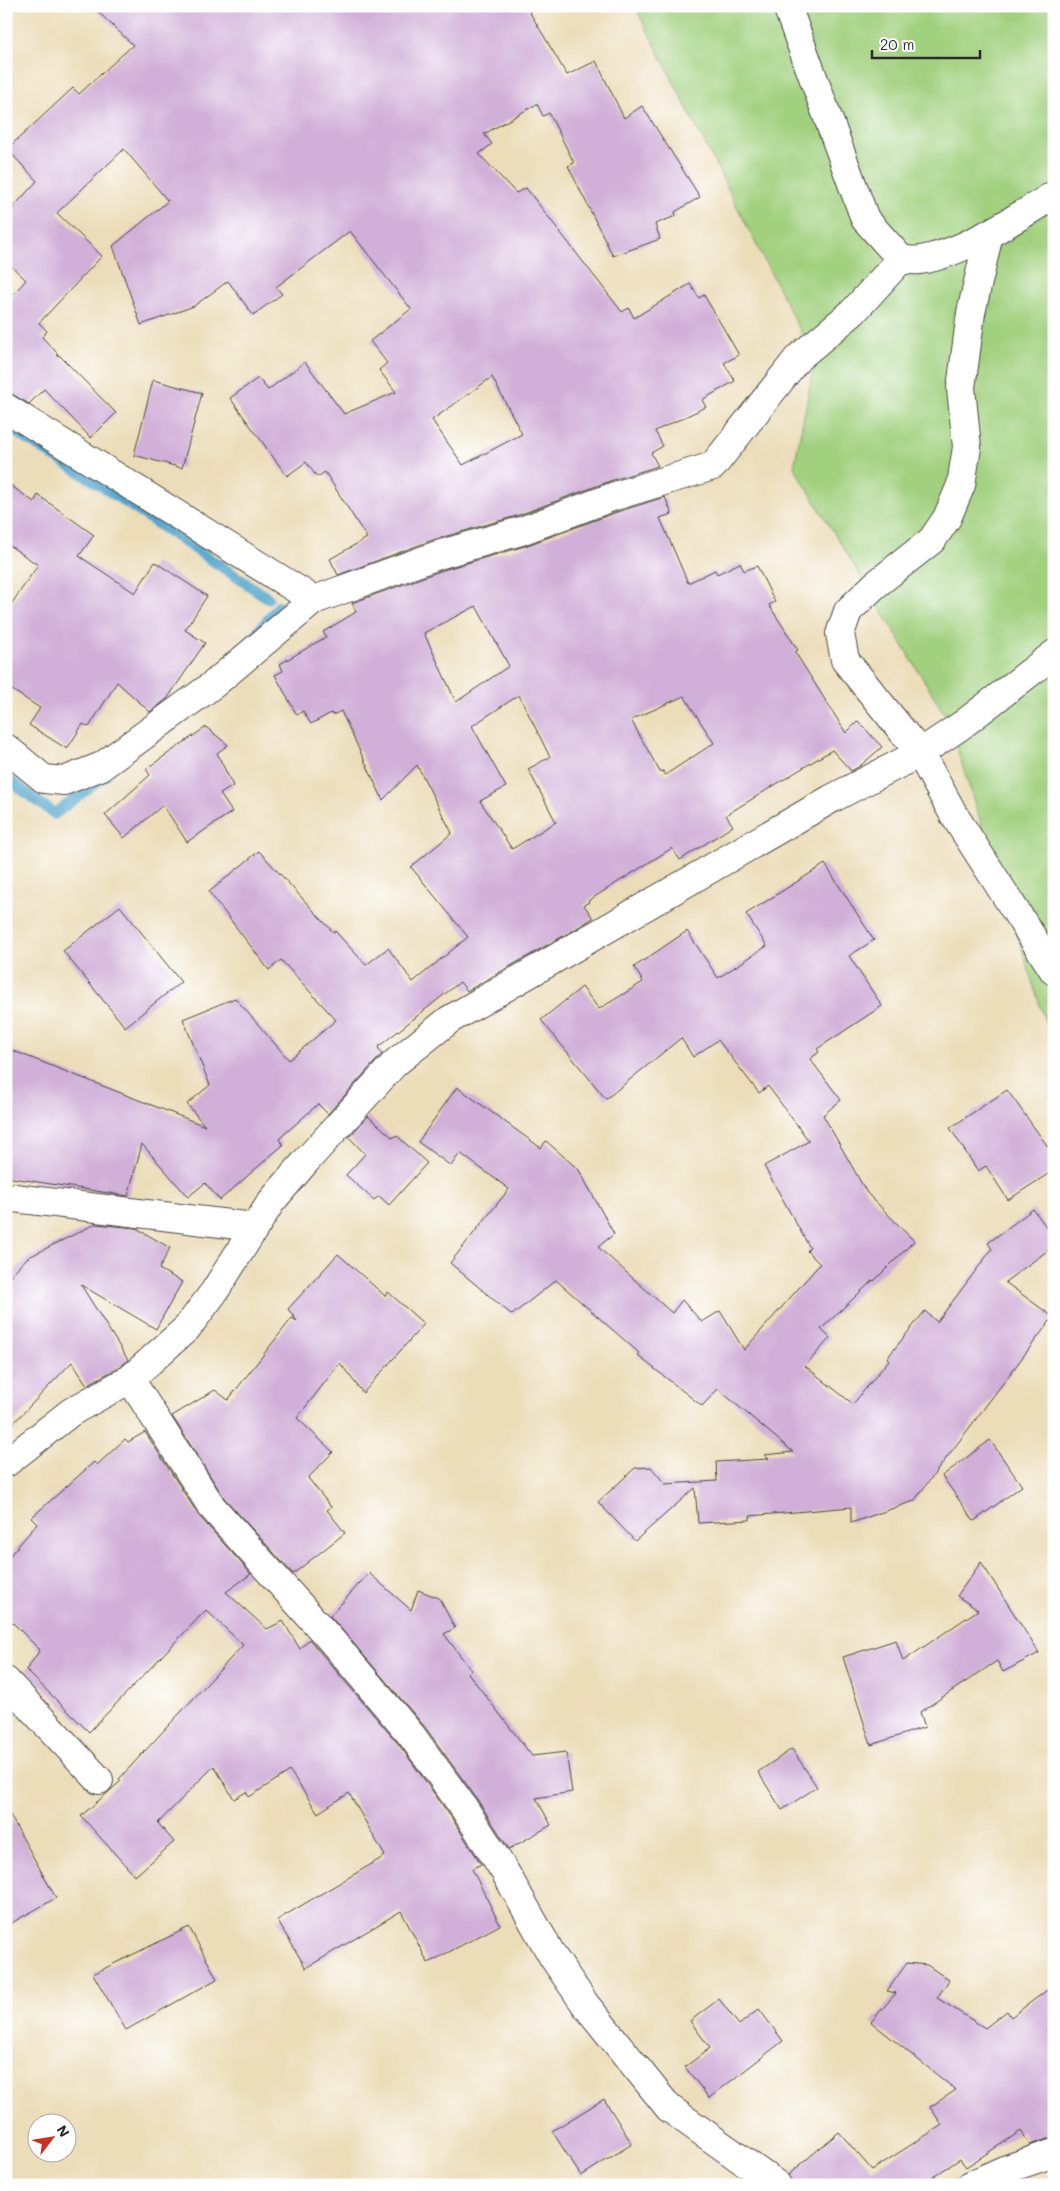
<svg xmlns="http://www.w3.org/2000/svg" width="1060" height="2191" font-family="Mali,sans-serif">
<rect width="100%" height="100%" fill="#fff"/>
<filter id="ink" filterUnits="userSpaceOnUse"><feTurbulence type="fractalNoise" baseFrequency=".02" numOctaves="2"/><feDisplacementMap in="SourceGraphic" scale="10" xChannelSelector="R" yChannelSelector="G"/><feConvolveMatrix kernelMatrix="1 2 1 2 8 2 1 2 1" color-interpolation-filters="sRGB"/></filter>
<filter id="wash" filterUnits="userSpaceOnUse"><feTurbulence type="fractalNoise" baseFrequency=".0096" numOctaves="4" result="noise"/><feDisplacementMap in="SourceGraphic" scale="20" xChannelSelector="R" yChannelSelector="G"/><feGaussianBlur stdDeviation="1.12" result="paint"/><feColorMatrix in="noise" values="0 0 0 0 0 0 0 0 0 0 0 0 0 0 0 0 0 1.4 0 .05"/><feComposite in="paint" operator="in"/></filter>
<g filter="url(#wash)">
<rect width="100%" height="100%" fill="#ecddb9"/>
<!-- green -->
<polygon fill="#a1d07e" stroke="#667e54" points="635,6 1054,6 1054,1049 947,718 794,467 815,360"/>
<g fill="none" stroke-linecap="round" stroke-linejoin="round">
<!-- stream -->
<g stroke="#51a4cc" stroke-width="11">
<polyline points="6,426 91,479 268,598"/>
<polyline points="256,634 279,606"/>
<polyline points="6,778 55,814 107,774"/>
</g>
</g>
<g id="blocks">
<!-- building -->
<g fill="#d0afd8" fill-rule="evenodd">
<path d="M92,6h434l41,69 29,-14 28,57 18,-12 58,91 -25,15 1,4 -21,8 5,15 -47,17 -45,-90 6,-3 -25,-50 -6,3 -6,-12 -53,30 8,10 -13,10 37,39 10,-5 96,124 7,-4 5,10 56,-34 9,14 5,-3 35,60 -15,8 11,18 -33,19 4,7 -51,24 8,15 -12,7 7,13 -48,15 -94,35 -83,24 -95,35 -8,-16 37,-21 -42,-66 -8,5 -11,-15 -19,14 -57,-78 28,-20 10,12 37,-28 39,52 52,-22 -17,-22 8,-7 -17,-22 41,-32 -61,-78 -74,56 6,7 -29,21 -25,-34 -34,25 -53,19 -28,-79 55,-45 -44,-52 -67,64 45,43 -63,67 8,8 -5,6 16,17 -2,1 4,1 56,57 -25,25 -47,-49 -15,15 -19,-11 -4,-4v-95l4,4 16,-18 -20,-19v-46l31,-34 -30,-32 66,-61 6,6 54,-49zM492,377l30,57 -59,31 -31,-45z"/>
<polygon points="153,380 202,393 182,468 134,455"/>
<polygon points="6,482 34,502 38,495 94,535 79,556 135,593 155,562 207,596 185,630 205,643 167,699 150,712 117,682 89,727 83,724 67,749 29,725 40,708 6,686 6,612 38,565 6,543"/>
<path d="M665,497l7,17 -12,4 28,65 27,-13 2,4 23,-11 4,8 13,-5 18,36 -6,3 29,45 -3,2 51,81 12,-12 24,26 -22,19 -9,5 -19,-21 -106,65 7,11 -53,34 -8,-12 -84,53 1,1 -5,3 9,13 -16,10 -110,63 -7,-9 -82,65 4,7 -54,60 -10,-10 -39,35 4,6 -63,55 -15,-17 -17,14 -46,-53 -14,52 -122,-19v-129l199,78 -18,-22 23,-19 -27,-66 52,-21 54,62 47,-40 -55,-60 -12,10 -60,-78 50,-41 74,81 2,-1 31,34 22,-17 25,34 55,-45 -57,-70 41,-34 -35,-68 -34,35 -42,-89 -8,4 -2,-2 -20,11 -8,-13 -6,4 -22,-40 8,-4 -3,-7 46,-27 -3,-5 33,-20 -4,-9 91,-33 82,-24 95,-35zM476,606l33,60 -53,36 -32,-69zM519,695l31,62 -22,12 28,53 -44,27 -32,-48 26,-14 -34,-61zM684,696l30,47 -49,32 -2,-4 -3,1 -29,-52z"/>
<polygon points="206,727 228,745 217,753 233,786 220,794 232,812 187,842 163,805 124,838 105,815 150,775 146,769"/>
<polygon points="825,864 874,940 849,956 882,1006 817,1049 819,1052 810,1059 841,1100 823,1115 867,1193 914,1241 874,1281 873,1280 821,1329 830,1338 805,1366 853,1404 889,1360 887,1358 925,1311 937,1322 992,1249 988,1243 1033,1209 1054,1237 1054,1246 1005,1282 1053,1317 914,1501 851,1523 851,1507 750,1516 750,1520 698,1523 695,1488 635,1541 598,1502 635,1468 651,1467 665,1484 717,1481 716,1462 769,1459 764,1455 793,1452 718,1389 702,1406 637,1355 639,1353 556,1280 512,1315 450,1263 509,1189 460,1153 451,1166 418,1142 457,1087 541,1148 546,1141 579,1170 614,1234 598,1247 672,1313 682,1300 702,1322 720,1311 744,1350 820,1264 807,1251 810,1248 764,1166 809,1141 768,1086 759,1093 718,1040 693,1057 681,1038 606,1099 541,1020 582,987 599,1009 643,982 634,967 687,931 718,978 767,946 746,914"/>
<polygon points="120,906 181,982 125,1027 63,951"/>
<polygon points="1007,1090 1054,1155 1054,1170 1008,1200 986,1166 978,1171 950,1128"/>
<polygon points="368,1116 393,1138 396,1135 427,1163 389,1205 379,1196 374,1200 346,1175 365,1154 349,1137"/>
<polygon points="95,1224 136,1228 170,1248 159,1269 182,1282 156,1329 81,1285 128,1360 121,1366 87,1385 72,1362 6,1431 6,1280 27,1258"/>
<polygon points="338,1254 385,1296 388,1292 424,1324 363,1393 340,1363 297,1418 333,1452 308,1478 331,1507 327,1510 345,1533 293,1574 224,1498 172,1416 215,1390 228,1400 292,1318 297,1321 288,1309"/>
<polygon points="145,1432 199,1516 251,1574 226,1592 267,1629 283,1621 300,1649 309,1639 400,1746 451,1817 481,1864 472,1869 500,1925 428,1963 401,1911 306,1968 277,1920 385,1856 349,1793 318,1813 290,1771 249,1797 246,1792 234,1799 214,1766 158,1823 174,1842 135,1876 81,1816 121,1781 119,1779 243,1645 206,1610 89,1732 26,1670 40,1650 6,1616 6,1560 37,1524 31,1518 94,1462 97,1465 125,1439 128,1442"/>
<polygon points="990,1440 1022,1486 974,1521 942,1476"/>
<polygon points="981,1562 1039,1653 1003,1672 997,1661 920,1712 925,1727 871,1745 843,1657 896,1640 903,1661 978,1610 957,1596"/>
<polygon points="369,1573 411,1610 418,1590 439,1598 455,1628 444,1634 471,1670 468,1673 532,1756 566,1752 572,1792 536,1798 551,1825 509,1849 477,1799 425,1727 330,1616"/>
<polygon points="792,1749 817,1787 782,1810 758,1772"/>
<polygon points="6,1808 56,1898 6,1926"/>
<polygon points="189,1927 217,1979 126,2030 93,1974"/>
<polygon points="907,1963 927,1965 949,1980 937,1998 985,2028 1007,2011 1011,2017 1054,1985 1054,2137 1030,2145 1021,2131 966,2167 960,2159 921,2185 792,2185 788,2175 839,2132 872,2170 942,2125 930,2107 956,2090 871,2022 896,1993 887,1991"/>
<polygon points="719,1999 739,2025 759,2009 783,2041 709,2098 685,2067 710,2048 690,2021"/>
<polygon points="604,2099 632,2144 581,2176 552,2131"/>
</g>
</g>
</g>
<g filter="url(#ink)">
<use href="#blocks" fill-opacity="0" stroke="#484640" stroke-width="1"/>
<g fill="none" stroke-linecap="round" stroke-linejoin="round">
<defs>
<g id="street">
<path d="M787,6l78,213 36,40c6,1 13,2 19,1 42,-6 98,-43 134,-65"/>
<polyline points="989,234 971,313 961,388 967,447 961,485 947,518 932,540 875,585 848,611 840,634 845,660 920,753 954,815 1054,971"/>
<polyline points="6,408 314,600"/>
<polyline points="6,748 44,779 64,781 102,766 214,684 314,600 438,555 521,531 615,496 713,466 798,358 853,312 901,259"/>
<polyline points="6,1197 254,1227"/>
<polyline points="130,1379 212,1507 331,1640 412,1736 464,1808 505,1872 553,1957 585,2004 669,2108 777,2185"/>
<polyline points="6,1463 71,1412 130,1379 187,1328 214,1292 271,1202 306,1161 395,1063 449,1020 831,799 920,753 962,725 1054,654"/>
<polyline points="6,1681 99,1780"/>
<polyline points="971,2185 1004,2170 1054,2153"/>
</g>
</defs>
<!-- street casing -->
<use href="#street" stroke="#484640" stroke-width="30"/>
<!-- street -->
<use href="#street" stroke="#fff" stroke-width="28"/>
</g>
</g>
<!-- margin -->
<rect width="1060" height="2191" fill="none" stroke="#fff" stroke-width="25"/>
<!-- north arrow -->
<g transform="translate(52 2138) rotate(59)"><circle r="24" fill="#ffffff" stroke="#aaaaaa"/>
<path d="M0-4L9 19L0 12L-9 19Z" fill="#c8321e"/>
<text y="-8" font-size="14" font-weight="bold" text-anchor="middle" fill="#2b2b2b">N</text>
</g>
<!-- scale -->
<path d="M872 50v8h108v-8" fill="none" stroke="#2b2b2b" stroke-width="2.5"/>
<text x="880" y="50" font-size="15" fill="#2b2b2b" stroke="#ffffff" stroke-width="4" paint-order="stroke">20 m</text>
</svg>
